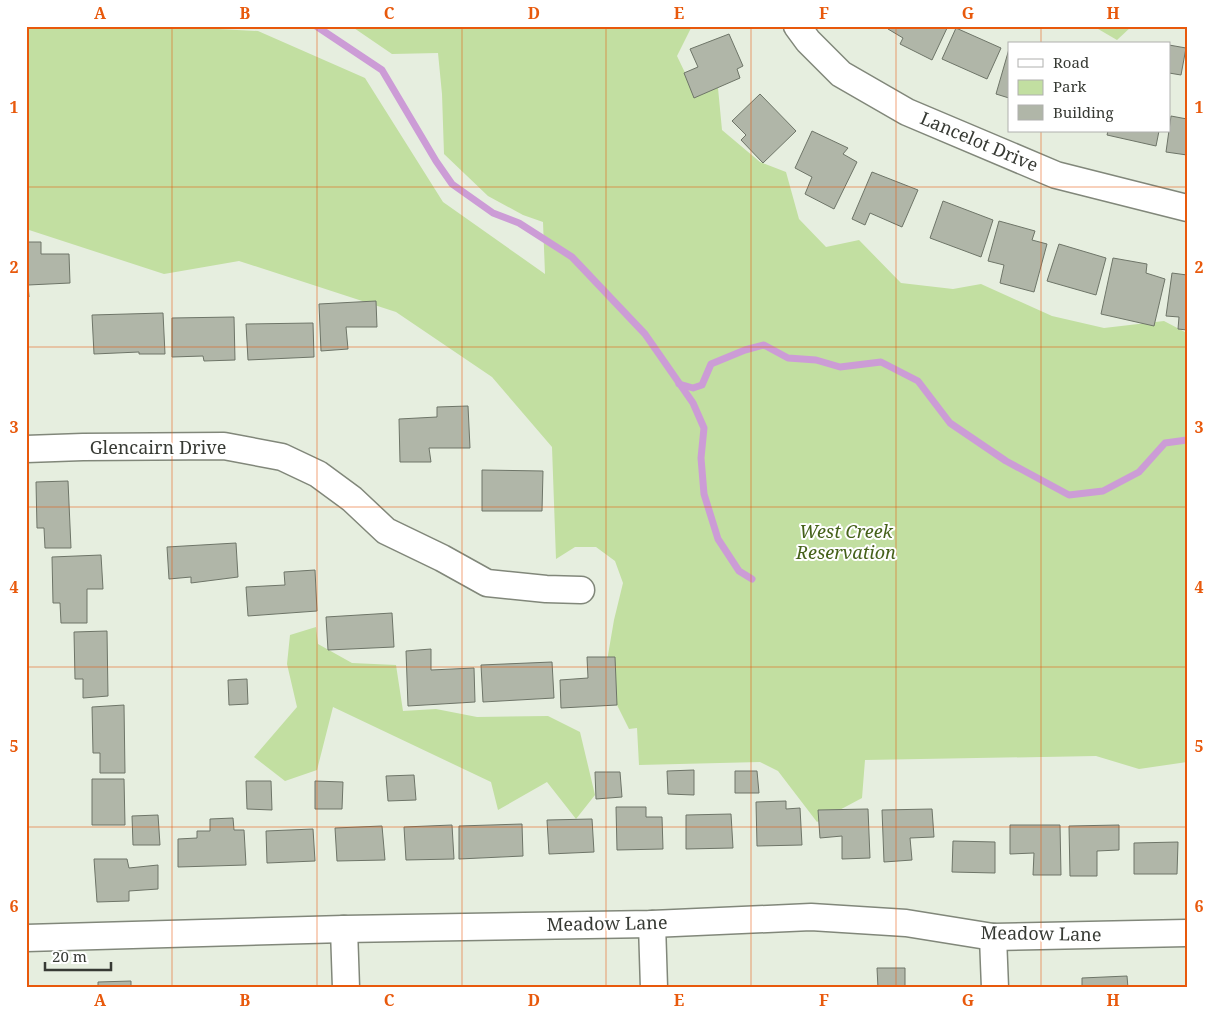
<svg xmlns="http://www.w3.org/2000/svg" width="1213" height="1014" font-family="'Noto Serif',serif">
<rect width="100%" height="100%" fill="#e6eedf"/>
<!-- green -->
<g fill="#c2dfa1">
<polygon points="26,26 162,26 258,31 365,78 443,202 545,274 543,222 523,215 488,196 444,154 442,94 438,53 392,54 351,26 692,26 677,56 688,79 718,88 722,130 760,162 786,172 799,219 826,247 859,240 901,283 953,289 981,284 1052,316 1104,328 1164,321 1187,333 1187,762 1139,769 1096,756 865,760 862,798 817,822 778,771 760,762 639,765 637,728 629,729 607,685 608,655 614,620 623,583 615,561 596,547 575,547 556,559 552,447 492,377 396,312 239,261 164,274 26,229"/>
<polygon points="1093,26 1132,26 1117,40"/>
<polygon points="316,627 318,644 352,663 396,665 403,711 436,709 477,717 548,716 580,732 595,795 576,819 547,782 498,810 491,782 333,707 317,770 285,781 254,757 297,707 287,664 290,635"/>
</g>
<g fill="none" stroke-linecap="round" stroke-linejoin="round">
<!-- stream -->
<g stroke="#cc9cd6" stroke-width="7">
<polyline points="316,26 382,70 436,161 452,184 493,213 519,223 572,257 645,334 693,403 704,428 701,458 704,494 718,539 739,571 752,579"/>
<polyline points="679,384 693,388 702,385 711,364 745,350 764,345 788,358 816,360 840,367 881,362 918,381 950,423 1006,461 1069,495 1103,491 1139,472 1165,443 1187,440"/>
</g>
</g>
<!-- building -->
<g fill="#b0b6a8" stroke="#6e7568">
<polygon points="890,26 948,26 932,60 900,44 903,38 888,29"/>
<polygon points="956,28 1001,48 987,79 942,59"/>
<polygon points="729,34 743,66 737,69 740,78 694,98 684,73 698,67 690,49"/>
<polygon points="1169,45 1186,48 1181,75 1169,73"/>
<polygon points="1009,49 1009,98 996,94"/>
<polygon points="760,94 796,131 763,163 741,140 746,135 732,121"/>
<polygon points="1171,116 1187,119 1187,155 1166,152"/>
<polygon points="812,131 848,148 843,154 857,162 834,209 805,194 812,177 795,168"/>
<polygon points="1108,131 1159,131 1156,146 1107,135"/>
<polygon points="872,172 918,190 902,227 870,213 865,225 852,219"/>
<polygon points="943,201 993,220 981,257 930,238"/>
<polygon points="999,221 1035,231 1032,240 1047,244 1034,292 1000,283 1004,265 988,261"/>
<polygon points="26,242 41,242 41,254 69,254 70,283 28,285 29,297 26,297"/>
<polygon points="1059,244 1106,258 1096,295 1047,281"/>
<polygon points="1113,258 1147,264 1146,273 1165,279 1154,326 1101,314"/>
<polygon points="1172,273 1187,275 1187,330 1178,329 1179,317 1166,316"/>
<polygon points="376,301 377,327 346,327 348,349 321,351 319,304"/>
<polygon points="163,313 165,354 139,354 139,352 94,354 92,315"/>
<polygon points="234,317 235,360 204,361 203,356 172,357 172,318"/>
<polygon points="313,323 314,357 248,360 246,324"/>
<polygon points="468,406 470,448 429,448 431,462 400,462 399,419 437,417 437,407"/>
<polygon points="482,470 543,471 542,511 482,511"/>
<polygon points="68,481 71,548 45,548 44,528 37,528 36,482"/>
<polygon points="236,543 238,577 191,583 191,577 169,579 167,547"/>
<polygon points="101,555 103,589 87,589 87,623 61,623 60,603 53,603 52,557"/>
<polygon points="315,570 317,611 248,616 246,587 285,585 284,572"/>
<polygon points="392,613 394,647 328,650 326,617"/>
<polygon points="107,631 108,696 83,698 83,679 75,679 74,632"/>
<polygon points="431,649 431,670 474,668 475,702 408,706 406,651"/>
<polygon points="587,657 615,657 617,705 561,708 560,680 588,678"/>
<polygon points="552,662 554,698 483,702 481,665"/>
<polygon points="247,679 248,704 229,705 228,680"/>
<polygon points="124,705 125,773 100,773 100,753 93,753 92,707"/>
<polygon points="694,770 694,795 668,794 667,771"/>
<polygon points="735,771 757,771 759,793 735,793"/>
<polygon points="595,772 620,772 622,797 596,799"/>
<polygon points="414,775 416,800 388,801 386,776"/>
<polygon points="92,779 124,779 125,825 92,825"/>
<polygon points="246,781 271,781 272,810 247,809"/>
<polygon points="315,781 343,782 342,809 315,809"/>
<polygon points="786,801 786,809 800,808 802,845 757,846 756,802"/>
<polygon points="616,807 646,807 646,817 662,817 663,849 617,850"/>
<polygon points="868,809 870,858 842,859 842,836 820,838 818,810"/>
<polygon points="932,809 934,837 910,838 912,860 884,862 882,810"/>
<polygon points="731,814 733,848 686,849 686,815"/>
<polygon points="158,815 160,845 133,845 132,816"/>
<polygon points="233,818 234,830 244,830 246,865 178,867 178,839 197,838 197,831 210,831 210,819"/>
<polygon points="592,819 594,852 549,854 547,820"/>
<polygon points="522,824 523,856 459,859 459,826"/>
<polygon points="452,825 454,859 406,860 404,827"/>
<polygon points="1010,825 1060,825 1061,875 1033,875 1034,853 1010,854"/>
<polygon points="1119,825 1119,850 1097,851 1097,876 1070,876 1069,826"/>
<polygon points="382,826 385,860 337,861 335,828"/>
<polygon points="313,829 315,861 267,863 266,831"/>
<polygon points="953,841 995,842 995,873 952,872"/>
<polygon points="1178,842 1177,874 1134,874 1134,843"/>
<polygon points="94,859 127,859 129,868 158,865 158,889 129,891 129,901 97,902"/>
<polygon points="877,968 905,968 905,988 878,988"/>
<polygon points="1127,976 1128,988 1082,988 1082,978"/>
<polygon points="131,981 131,988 98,988 98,982"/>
</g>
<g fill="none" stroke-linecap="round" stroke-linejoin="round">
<defs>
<g id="street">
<polyline points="797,26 808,41 841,74 907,112 1056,175 1187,208"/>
<polyline points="26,449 83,447 224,446 282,457 318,474 352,499 386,531 442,558 487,583 546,589 581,590"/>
<polyline points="652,924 654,988"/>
<polyline points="344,929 346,988"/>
<polyline points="993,937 995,988"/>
<polyline points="26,938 344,929 652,924 811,917 906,923 993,937 1187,933"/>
</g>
</defs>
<!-- street casing -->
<use href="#street" stroke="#81877a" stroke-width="29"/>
<!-- street -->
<use href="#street" stroke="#fff" stroke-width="26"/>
</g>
<!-- grid -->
<path fill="none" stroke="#e8590c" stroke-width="1" stroke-opacity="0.55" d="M172,26v962M317,26v962M462,26v962M606,26v962M751,26v962M896,26v962M1041,26v18M1041,131v857M26,187h1161M26,347h1161M26,507h1161M26,667h1161M26,827h1161"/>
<g text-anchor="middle" stroke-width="4" stroke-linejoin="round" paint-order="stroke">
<!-- street labels -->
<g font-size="18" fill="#373a34" stroke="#fff">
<text transform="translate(979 142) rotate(23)" y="6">Lancelot Drive</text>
<text x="158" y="454">Glencairn Drive</text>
<text transform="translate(607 924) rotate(-1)" y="6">Meadow Lane</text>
<text transform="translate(1041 934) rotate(1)" y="6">Meadow Lane</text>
</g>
<!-- park labels -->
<g font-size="18" font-style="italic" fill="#45611a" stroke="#fff">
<text x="846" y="538">West Creek<tspan x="846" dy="21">Reservation</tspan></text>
</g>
</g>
<!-- border -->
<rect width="1213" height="1014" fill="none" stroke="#ffffff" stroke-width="55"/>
<!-- legend -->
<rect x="1008" y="42" width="162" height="90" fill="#ffffff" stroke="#afb0ae"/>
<rect x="1018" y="59" width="25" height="8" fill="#ffffff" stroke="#afb0ae"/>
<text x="1053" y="68" font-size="15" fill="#373a34">Road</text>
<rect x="1018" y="80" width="25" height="15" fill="#c2dfa1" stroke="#afb0ae"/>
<text x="1053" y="92" font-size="15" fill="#373a34">Park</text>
<rect x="1018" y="105" width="25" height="15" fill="#b0b6a8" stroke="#afb0ae"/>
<text x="1053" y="118" font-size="15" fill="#373a34">Building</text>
<!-- scale -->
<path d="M45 962v8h66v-8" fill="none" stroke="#373a34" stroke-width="2.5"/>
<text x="52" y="962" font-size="15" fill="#373a34" stroke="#ffffff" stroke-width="4" paint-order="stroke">20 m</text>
<rect x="28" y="28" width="1158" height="958" fill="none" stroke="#e8590c" stroke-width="2"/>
<g font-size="16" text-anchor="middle" font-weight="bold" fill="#e8590c">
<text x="100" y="19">A</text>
<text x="245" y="19">B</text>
<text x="389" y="19">C</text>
<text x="534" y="19">D</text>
<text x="679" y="19">E</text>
<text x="824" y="19">F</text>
<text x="968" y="19">G</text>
<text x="1113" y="19">H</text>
<text x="14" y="113">1</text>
<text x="1199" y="113">1</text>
<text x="14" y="273">2</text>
<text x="1199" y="273">2</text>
<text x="14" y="433">3</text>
<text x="1199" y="433">3</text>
<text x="14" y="593">4</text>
<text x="1199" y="593">4</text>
<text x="14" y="752">5</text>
<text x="1199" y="752">5</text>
<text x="14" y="912">6</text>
<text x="1199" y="912">6</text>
<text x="100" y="1006">A</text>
<text x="245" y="1006">B</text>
<text x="389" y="1006">C</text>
<text x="534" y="1006">D</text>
<text x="679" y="1006">E</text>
<text x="824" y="1006">F</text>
<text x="968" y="1006">G</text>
<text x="1113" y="1006">H</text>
</g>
</svg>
